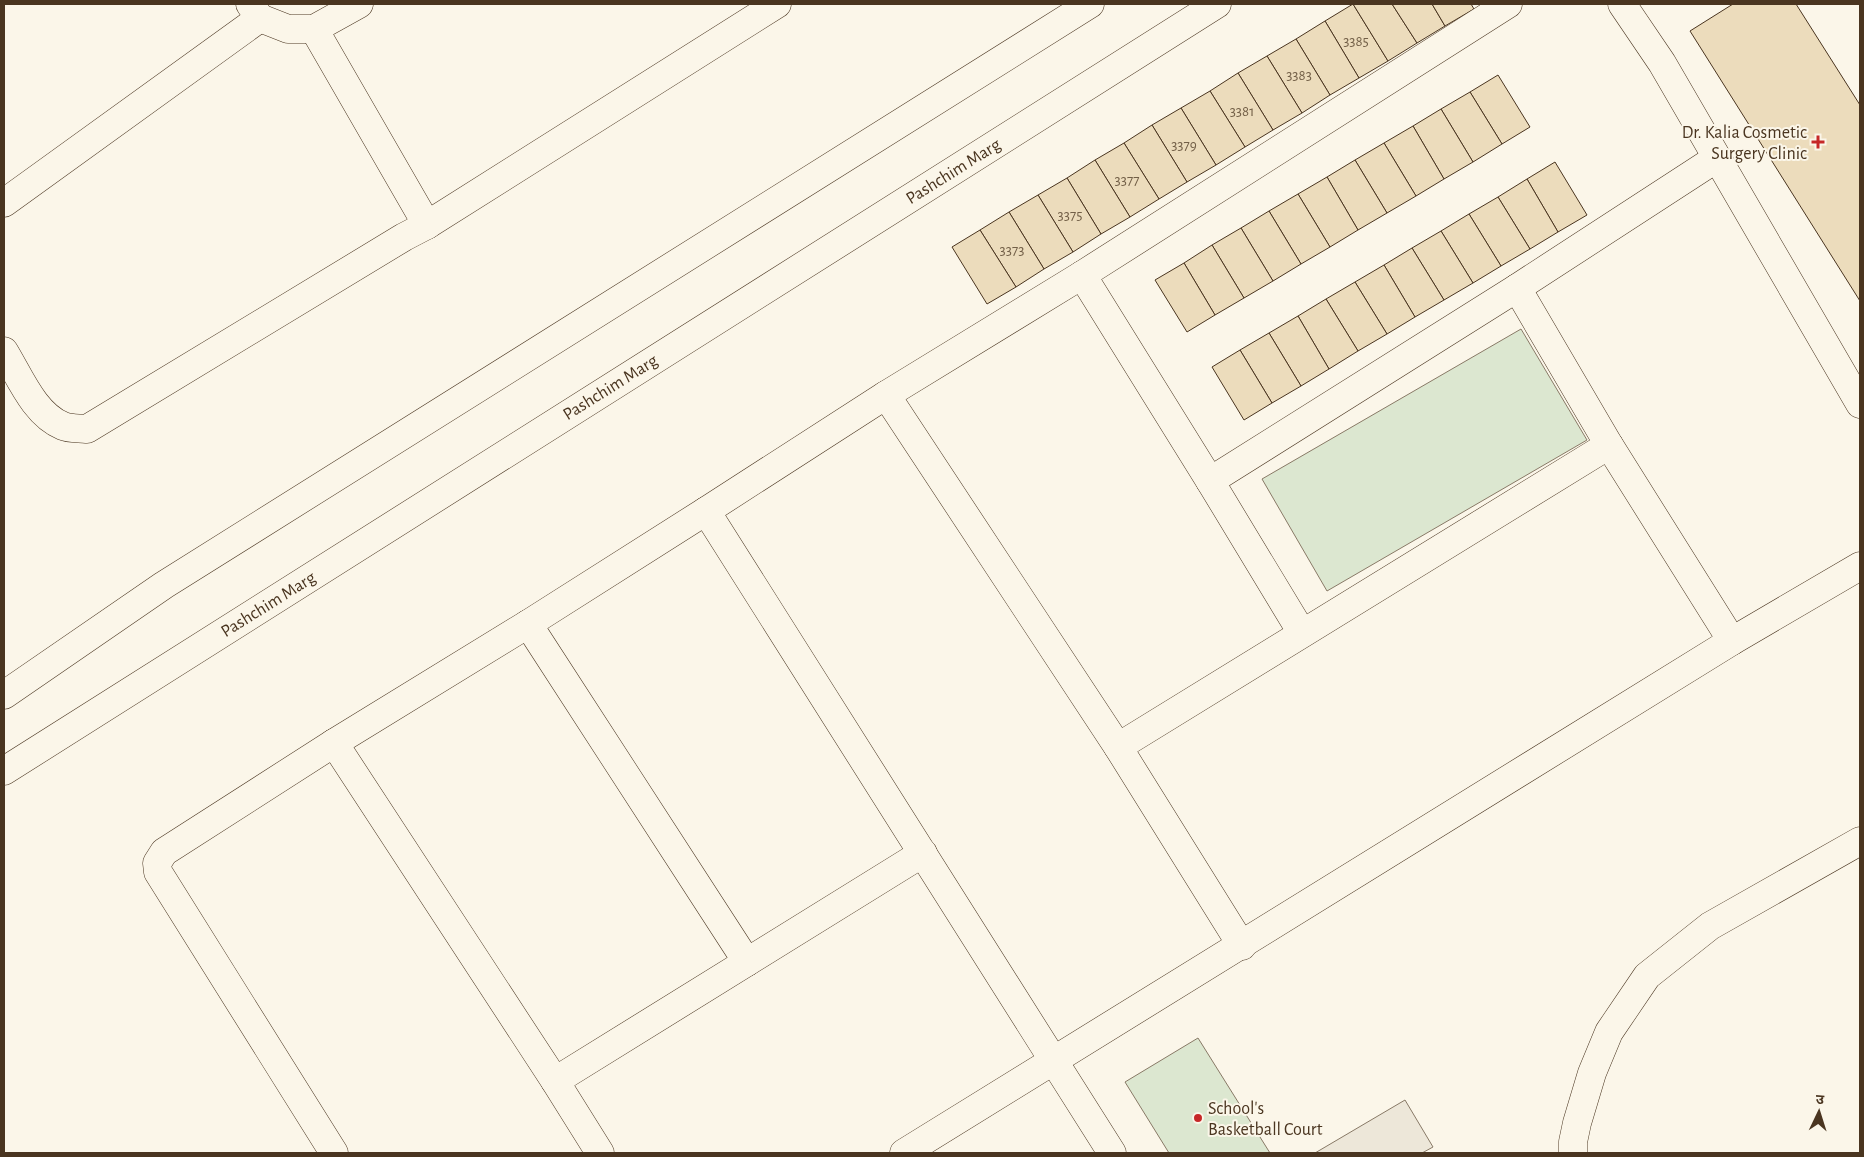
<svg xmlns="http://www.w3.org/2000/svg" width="1864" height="1157" font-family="'Alegreya Sans','Noto Sans Devanagari',sans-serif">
<rect width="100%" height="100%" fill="#fbf6e9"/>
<!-- green -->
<g fill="#dce7d0" stroke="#887966">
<polygon points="1521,329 1587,440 1327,591 1262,479"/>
<polygon points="1198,1038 1270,1153 1169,1153 1125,1082"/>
</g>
<!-- parking -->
<polygon fill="#ede7d9" stroke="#887966" points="1405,1100 1433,1147 1422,1153 1315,1153"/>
<!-- building -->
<g fill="#ecdcbc" stroke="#4a3520">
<polygon points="1353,4 1388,61 1359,78 1325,21"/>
<polygon points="1353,4 1392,4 1417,43 1388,61"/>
<polygon points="1392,4 1432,4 1445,26 1417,43"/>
<polygon points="1432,4 1471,4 1474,9 1445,26"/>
<polygon points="1733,4 1796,4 1860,105 1860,301 1690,31"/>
<polygon points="1325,21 1359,78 1330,95 1296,39"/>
<polygon points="1296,39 1330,95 1302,113 1267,56"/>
<polygon points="1267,56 1302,113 1273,130 1238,73"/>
<polygon points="1238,73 1273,130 1245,147 1210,91"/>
<polygon points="1498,75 1530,127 1502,144 1470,92"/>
<polygon points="1210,91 1245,147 1216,165 1181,108"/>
<polygon points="1470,92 1502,144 1473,162 1441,109"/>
<polygon points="1181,108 1216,165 1187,182 1152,125"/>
<polygon points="1441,109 1473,162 1444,179 1413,126"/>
<polygon points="1152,125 1187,182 1159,199 1124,143"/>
<polygon points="1413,126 1444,179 1416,196 1384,143"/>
<polygon points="1124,143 1159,199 1130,217 1095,160"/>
<polygon points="1384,143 1416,196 1387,213 1355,160"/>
<polygon points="1095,160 1130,217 1101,234 1067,178"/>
<polygon points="1355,160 1387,213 1358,230 1327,177"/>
<polygon points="1555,162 1587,215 1558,232 1527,179"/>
<polygon points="1327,177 1358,230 1330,247 1298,194"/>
<polygon points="1067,178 1101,234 1073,252 1038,195"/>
<polygon points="1527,179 1558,232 1530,249 1498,197"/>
<polygon points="1298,194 1330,247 1301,264 1269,211"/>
<polygon points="1038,195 1073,252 1044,269 1009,212"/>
<polygon points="1498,197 1530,249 1501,266 1469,214"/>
<polygon points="1269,211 1301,264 1273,281 1241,228"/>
<polygon points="1009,212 1044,269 1016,287 980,230"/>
<polygon points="1469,214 1501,266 1473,283 1441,231"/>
<polygon points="1241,228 1273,281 1244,298 1212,245"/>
<polygon points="980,230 1016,287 987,304 952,247"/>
<polygon points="1441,231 1473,283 1444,300 1412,248"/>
<polygon points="1212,245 1244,298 1215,315 1184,263"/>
<polygon points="1412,248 1444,300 1415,317 1384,265"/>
<polygon points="1184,263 1215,315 1187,332 1155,280"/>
<polygon points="1384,265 1415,317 1387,334 1355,282"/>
<polygon points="1355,282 1387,334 1358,351 1326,299"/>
<polygon points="1326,299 1358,351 1329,369 1298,316"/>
<polygon points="1298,316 1329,369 1301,386 1269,333"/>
<polygon points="1269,333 1301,386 1272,403 1240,350"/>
<polygon points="1240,350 1272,403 1244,420 1212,367"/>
</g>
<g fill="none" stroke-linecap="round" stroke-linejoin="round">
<defs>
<g id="street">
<polyline points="250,4 260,18 288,29 314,29 359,4"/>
<polyline points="1622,4 1662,63 1860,404"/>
<polyline points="314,29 427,225"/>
<polyline points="4,203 260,18"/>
<polyline points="1082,275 1210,481 1302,633"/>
<polyline points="1517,288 1609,445 1732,641"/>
<path d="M4,351c16,26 30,63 59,75 7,3 16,2 24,3l317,-192 23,-12 350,-221"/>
<polyline points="886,395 1118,747 1242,946"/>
<polyline points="1210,481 1517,288 1717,158"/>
<polyline points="706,511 1112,1153"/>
<polyline points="528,624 747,962"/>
<polyline points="334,743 555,1081 600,1153"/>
<polyline points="1118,747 1609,445"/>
<polyline points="555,1081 923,853"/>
<polyline points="334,1153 158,872 157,863 164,852 334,743 528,624 706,511 886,395 1082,275 1508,4"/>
<polyline points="904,1153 1732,641 1860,566"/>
<polyline points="1573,1153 1573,1142 1577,1123 1592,1073 1609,1032 1647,976 1710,926 1860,841"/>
</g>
<g id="secondary">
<polyline points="4,695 164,585 1090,4"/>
<polyline points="4,771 1217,4"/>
</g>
</defs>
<!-- street casing -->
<use href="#street" stroke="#4a3520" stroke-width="29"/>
<!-- secondary casing -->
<use href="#secondary" stroke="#4a3520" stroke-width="29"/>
<!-- street -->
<use href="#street" stroke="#fbf6e9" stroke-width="28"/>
<!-- secondary -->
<use href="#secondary" stroke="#fbf6e9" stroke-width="28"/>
</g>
<!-- markers -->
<g fill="#c62828" stroke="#fbf6e9" stroke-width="2">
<path d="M1815.5 134.5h5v5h5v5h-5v5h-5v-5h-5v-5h5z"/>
<circle cx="1198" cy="1118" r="5"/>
</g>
<g text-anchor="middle" stroke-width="4" stroke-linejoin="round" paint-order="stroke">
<!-- number labels -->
<g font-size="15" fill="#725f47">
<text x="1356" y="46">3385</text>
<text x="1299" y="80">3383</text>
<text x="1242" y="116">3381</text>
<text x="1184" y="150">3379</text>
<text x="1127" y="185">3377</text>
<text x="1070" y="220">3375</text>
<text x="1012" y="255">3373</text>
</g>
<!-- poi labels -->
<g font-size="18" fill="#4a3520" stroke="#fbf6e9" text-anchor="end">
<text x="1807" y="138">Dr. Kalia Cosmetic<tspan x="1807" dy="21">Surgery Clinic</tspan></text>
<text x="1208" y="1114" text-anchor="start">School's<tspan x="1208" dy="21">Basketball Court</tspan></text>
</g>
<!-- street labels -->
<g font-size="18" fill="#4a3520" stroke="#fbf6e9">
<text transform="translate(953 171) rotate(-32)" y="6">Pashchim Marg</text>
<text transform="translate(610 387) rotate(-32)" y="6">Pashchim Marg</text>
<text transform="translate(268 604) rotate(-32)" y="6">Pashchim Marg</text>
</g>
</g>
<!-- border -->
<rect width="1864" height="1157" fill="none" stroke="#4a3520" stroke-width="10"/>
<!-- north arrow -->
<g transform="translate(1819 1112) rotate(4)" stroke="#fbf6e9" stroke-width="4" paint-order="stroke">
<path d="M0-4L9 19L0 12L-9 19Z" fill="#4a3520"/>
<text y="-8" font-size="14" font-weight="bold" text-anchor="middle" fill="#4a3520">उ</text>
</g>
</svg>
